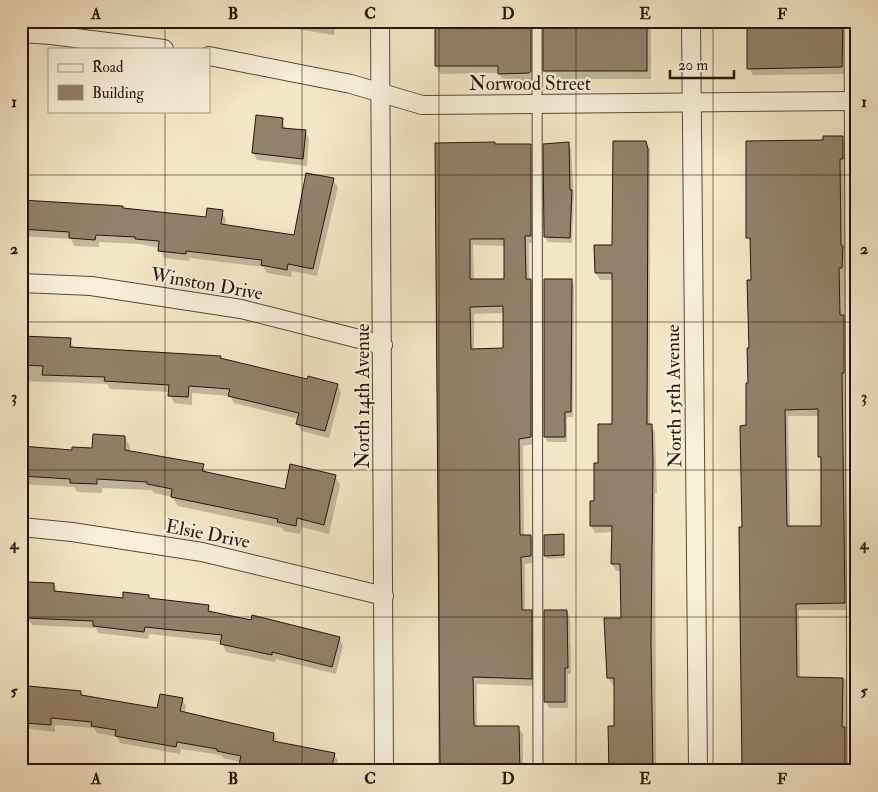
<svg xmlns="http://www.w3.org/2000/svg" width="878" height="792" font-family="'IM FELL Double Pica',serif">
<rect width="100%" height="100%" fill="#f3e6c6"/>
<filter id="stains"><feTurbulence type="fractalNoise" baseFrequency=".004" numOctaves="4"/><feColorMatrix values="0 0 0 0 .2 0 0 0 0 .09 0 0 0 0 .02 0 0 0 .5 -.17"/></filter>
<radialGradient id="worn" r=".72"><stop offset=".6" stop-color="#630" stop-opacity="0"/><stop offset="1" stop-color="#630" stop-opacity=".3"/></radialGradient>
<!-- shadow -->
<g fill="#0003" fill-rule="evenodd">
<polygon points="248,21 336,21 334,35"/>
<polygon points="436,21 651,21 651,79 549,79 545,71 544,23 541,22 533,81 504,81 499,73 440,74 436,66"/>
<polygon points="748,21 857,21 857,66 856,22 853,21 846,74 753,75 749,68"/>
<polygon points="282,120 286,129 305,131 309,139 307,166 257,160 253,153"/>
<path d="M842,138l4,6 -1,144 2,3 1,319h-49l1,69h45l3,7 1,85h-105l-1,-243 10,-247 -1,-36 -4,-8 77,-96zM788,416h31l3,111h-32z"/>
<polygon points="645,142 650,149 650,425 655,432 657,493 655,493 656,771 610,771 615,727 616,685 613,685 608,678 622,619 622,571 616,571 612,564 613,532 595,533 591,525 599,464 614,425 613,280 600,280 596,273 613,246"/>
<polygon points="568,143 571,148 574,196 572,243 548,242 545,237"/>
<path d="M436,144l94,2 4,7v90h-5v37l6,7v157l-12,2 1,90h7l4,7v20l-10,1v48l6,-1 4,8v67l-58,-2v43h41l5,7v30h8l4,7h-95zM473,245l32,1v34h-31zM504,313v37h-30v-36z"/>
<polygon points="333,180 338,187 317,276 292,271 291,277 267,273 263,267 190,258 189,261 164,258 160,248 140,244 99,242 99,247 74,246 71,239 21,236 21,201 207,219 222,212 226,219 225,226 295,237"/>
<polygon points="571,280 574,285 573,417 567,417 567,442 548,442 545,437"/>
<polygon points="21,337 70,339 74,348 220,357 221,360 308,381 337,385 341,392 329,438 302,431 297,424 299,419 234,403 230,396 192,393 192,405 174,403 169,392 110,389 107,384 21,381"/>
<polygon points="125,437 130,446 130,453 203,466 207,474 286,491 335,476 340,485 329,534 302,527 300,534 284,531 282,528 178,506 172,497 154,493 152,490 102,488 102,493 77,492 74,487 21,484 21,448 73,451 94,450"/>
<polygon points="563,535 565,558 547,559 545,556"/>
<polygon points="21,582 54,584 58,593 124,599 148,597 150,600 208,606 212,613 339,638 343,646 336,674 276,659 275,662 226,652 222,642 149,634 148,639 98,633 96,628 32,625 28,619 21,618"/>
<polygon points="567,611 570,618 571,674 568,674 568,708 549,708 546,702"/>
<polygon points="21,686 80,692 83,697 158,709 182,699 186,706 185,714 274,734 278,743 334,754 338,761 336,771 244,771 241,762 223,758 221,755 181,749 180,754 120,743 117,737 97,733 94,728 55,725 55,732 21,728"/>
<polygon points="545,764 570,765 573,771 545,771"/>
</g>
<!-- building -->
<g fill="#92816b" stroke="#281409" fill-rule="evenodd">
<polygon points="435,21 531,21 531,71 529,73 498,74 498,66 435,66"/>
<rect x="543" y="21" width="104" height="50"/>
<polygon points="747,21 843,21 842,67 747,69"/>
<polygon points="256,115 283,118 282,128 306,130 303,159 252,153"/>
<path d="M823,136h20v23h-3l1,86 2,1 -1,22h-3l1,47h4v58h-2l3,230 -49,1 1,73 46,1 -1,49h3v44h-103l-3,-244h3l-2,-101 6,-1v-42h2l-1,-35h2l-2,-68h4l-1,-42h-4v-97l77,-1zM818,409v48h3v69h-34l-2,-116z"/>
<polygon points="613,141 646,141 648,149 647,424 652,424 653,462 651,642 653,771 609,771 608,726 614,726 614,678 607,678 604,618 621,618 620,564 611,564 612,526 590,526 590,501 594,501 594,463 598,463 598,424 612,424 612,273 595,273 594,245 612,245"/>
<path d="M495,142v2h36v92h-6l1,43h5v158l-12,2 1,96h11v21l-10,1 1,53h10v69l-59,-2 1,49h45l1,45h-80l-5,-628zM470,239h34v40h-34zM503,306v42l-32,1 -1,-42z"/>
<polygon points="569,142 570,190 572,190 570,238 544,237 543,144"/>
<polygon points="306,173 334,178 313,269 288,264 287,270 261,265 262,260 186,251 186,254 158,251 159,241 135,239 135,237 96,235 95,240 69,238 69,232 21,229 21,200 123,206 123,208 206,217 207,208 223,210 221,224 294,235"/>
<polygon points="544,279 572,279 571,412 565,412 565,437 544,437"/>
<polygon points="21,336 71,338 70,347 221,356 220,358 307,379 308,376 338,384 325,431 296,424 299,413 228,396 230,389 189,386 188,397 168,396 169,385 104,381 105,377 42,375 43,366 21,365"/>
<polygon points="93,434 125,436 125,450 204,464 202,471 285,489 290,464 336,475 324,525 297,518 296,526 277,522 278,519 171,497 172,489 147,484 147,482 97,479 97,484 70,483 70,479 21,476 21,446 72,450 72,447 92,448"/>
<polygon points="564,534 564,555 544,556 544,535"/>
<polygon points="28,582 54,583 54,591 123,598 123,592 149,595 149,598 209,605 208,611 251,620 252,615 340,637 332,667 272,652 272,655 220,644 222,635 145,627 144,632 93,626 93,621 26,618"/>
<polygon points="544,610 567,610 568,668 565,668 565,702 544,702"/>
<polygon points="28,686 81,691 81,695 157,708 160,694 183,698 180,711 274,733 273,741 335,753 331,771 268,771 239,765 241,756 217,751 217,749 177,742 176,747 115,736 116,730 91,726 92,722 51,718 51,725 25,723"/>
</g>
<g fill="none" stroke-linecap="round" stroke-linejoin="round">
<defs>
<g id="lane">
<polyline points="537,21 538,771"/>
<polyline points="849,21 852,771"/>
</g>
<g id="street">
<polyline points="380,21 384,771"/>
<polyline points="691,21 698,771"/>
<polyline points="21,33 51,35 164,49"/>
<polyline points="209,56 351,84 422,105 857,101"/>
<polyline points="21,283 91,286 241,309 383,345"/>
<polyline points="21,527 72,532 202,552 384,596"/>
</g>
</defs>
<!-- lane casing -->
<use href="#lane" stroke="#5b4838" stroke-width="11"/>
<!-- street casing -->
<use href="#street" stroke="#5b4838" stroke-width="20"/>
<!-- lane -->
<use href="#lane" stroke="#f7efda" stroke-width="9"/>
<!-- street -->
<use href="#street" stroke="#f7efda" stroke-width="18"/>
</g>
<!-- grid -->
<path fill="none" stroke="#281409" stroke-width="1" stroke-opacity="0.55" d="M165,21v28M302,21v750M439,21v750M576,21v750M713,21v750M165,111v660M21,175h836M21,322h836M21,470h836M21,617h836"/>
<g text-anchor="middle" stroke-width="4.5" stroke-linejoin="round" paint-order="stroke">
<!-- street labels -->
<g font-size="19" fill="#281409" stroke="#f7efda">
<text x="530" y="90">Norwood Street</text>
<text transform="translate(207 283) rotate(10)" y="7">Winston Drive</text>
<text transform="translate(362 396) rotate(-90)" y="7">North 14th Avenue</text>
<text transform="translate(673 396) rotate(-91)" y="7">North 15th Avenue</text>
<text transform="translate(208 533) rotate(11)" y="7">Elsie Drive</text>
</g>
</g>
<!-- margin -->
<rect width="878" height="792" fill="none" stroke="#f3e6c6" stroke-width="55"/>
<!-- legend -->
<rect x="48" y="48" width="162" height="65" fill="#f7efda" stroke="#a49786"/>
<rect x="58" y="64" width="25" height="8" fill="#f7efda" stroke="#a49786"/>
<text x="92" y="72" font-size="15" fill="#281409">Road</text>
<rect x="58" y="85" width="25" height="15" fill="#92816b" stroke="#a49786"/>
<text x="92" y="98" font-size="15" fill="#281409">Building</text>
<!-- scale -->
<path d="M670 70v8h64v-8" fill="none" stroke="#281409" stroke-width="2.5"/>
<text x="678" y="70" font-size="15" fill="#281409" stroke="#f7efda" stroke-width="4" paint-order="stroke">20 m</text>
<rect x="28" y="28" width="822" height="736" fill="none" stroke="#281409" stroke-width="2"/>
<g font-size="16" text-anchor="middle" font-weight="bold" fill="#281409">
<text x="96" y="19">A</text>
<text x="233" y="19">B</text>
<text x="370" y="19">C</text>
<text x="508" y="19">D</text>
<text x="645" y="19">E</text>
<text x="782" y="19">F</text>
<text x="14" y="107">1</text>
<text x="864" y="107">1</text>
<text x="14" y="254">2</text>
<text x="864" y="254">2</text>
<text x="14" y="402">3</text>
<text x="864" y="402">3</text>
<text x="14" y="549">4</text>
<text x="864" y="549">4</text>
<text x="14" y="696">5</text>
<text x="864" y="696">5</text>
<text x="96" y="784">A</text>
<text x="233" y="784">B</text>
<text x="370" y="784">C</text>
<text x="508" y="784">D</text>
<text x="645" y="784">E</text>
<text x="782" y="784">F</text>
</g>
<rect width="100%" height="100%" filter="url(#stains)"/>
<rect width="100%" height="100%" fill="url(#worn)"/>
</svg>
